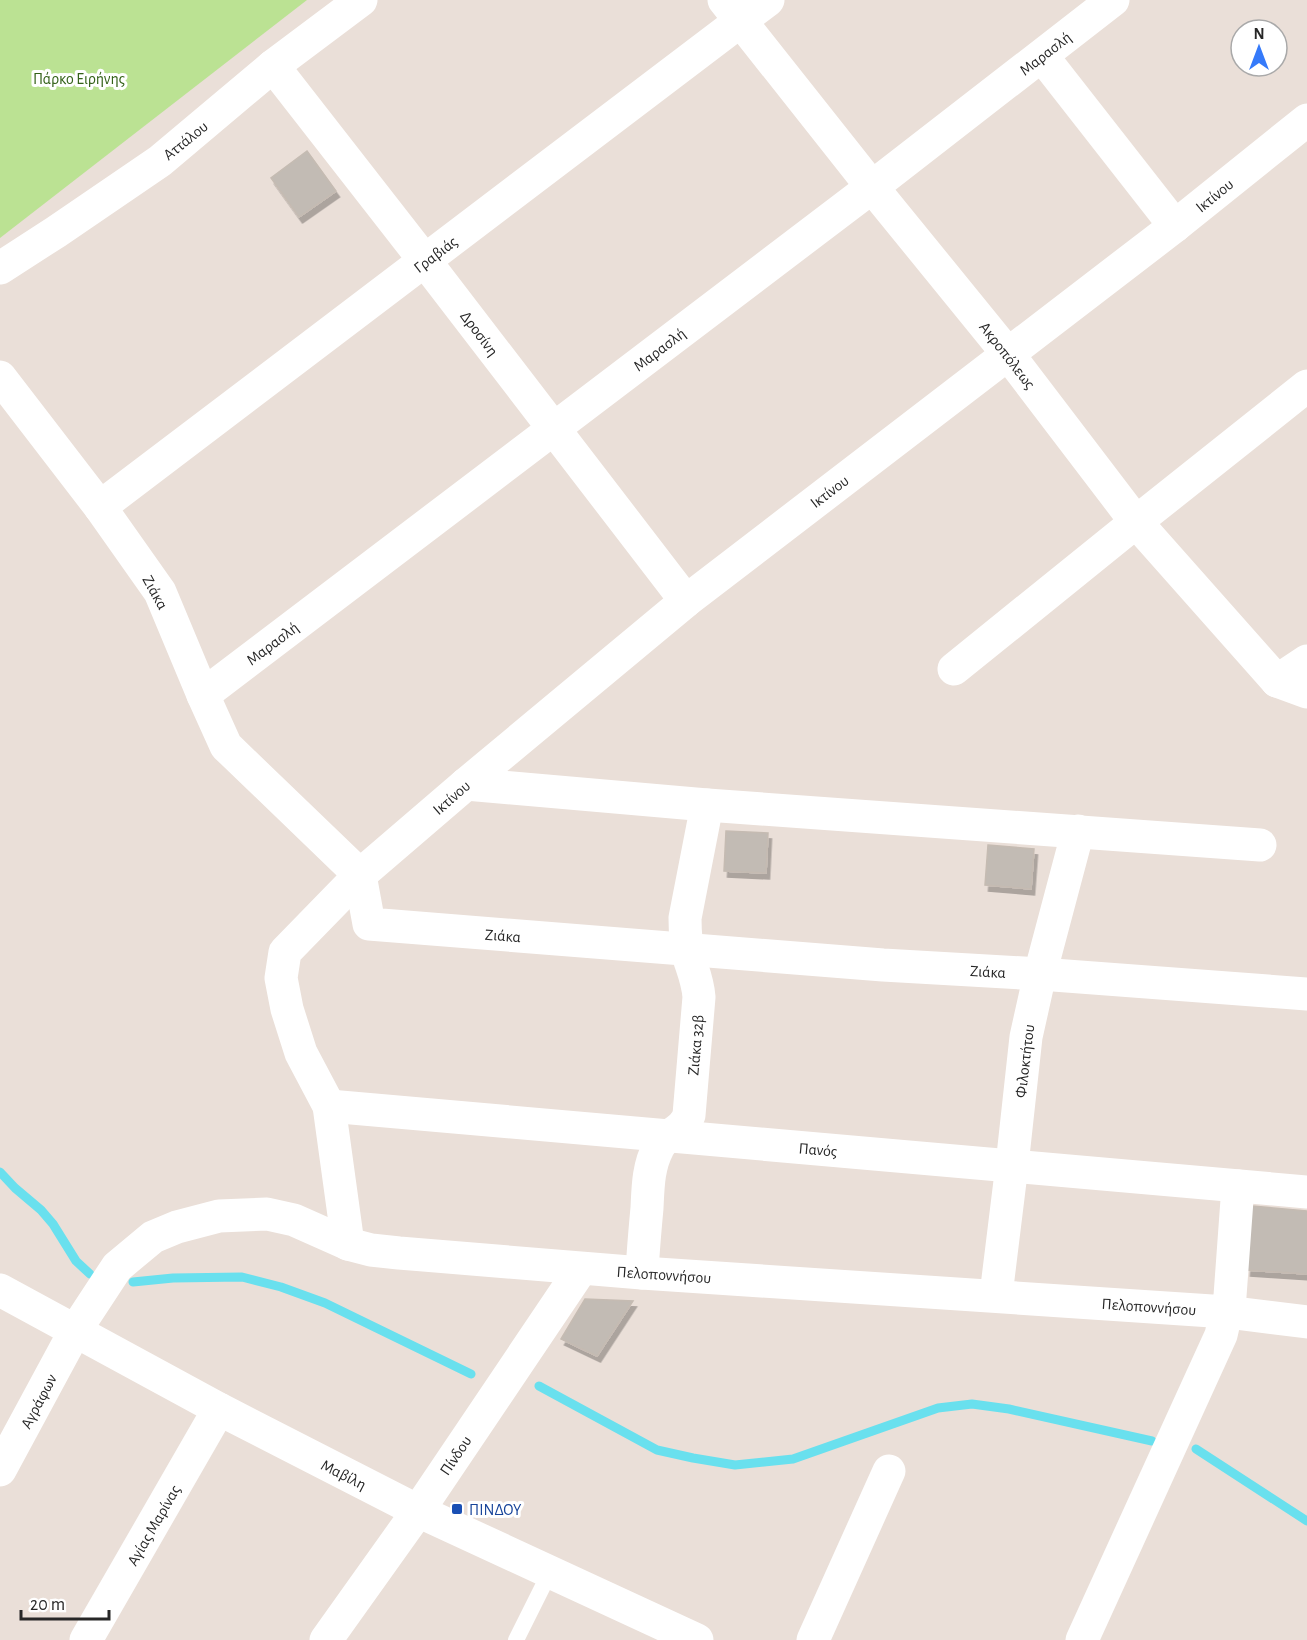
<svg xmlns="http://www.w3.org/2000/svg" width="1307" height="1640" font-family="'Alegreya Sans',sans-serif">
<defs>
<filter id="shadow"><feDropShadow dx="3.5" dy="6" stdDeviation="0" flood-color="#0004"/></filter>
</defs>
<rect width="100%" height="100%" fill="#eadfd8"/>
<!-- green -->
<polygon fill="#bbe293" points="0,0 307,0 0,238"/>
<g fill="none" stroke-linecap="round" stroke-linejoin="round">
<!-- stream -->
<g stroke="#69e0ee" stroke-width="9">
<polyline points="0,1172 15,1188 41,1210 53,1224 76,1261 90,1274"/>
<polyline points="133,1282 173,1278 242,1277 281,1287 325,1303 471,1374"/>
<polyline points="539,1386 657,1450 693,1458 735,1465 793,1459 938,1408 972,1404 1009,1409 1152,1441"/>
<polyline points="1196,1449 1307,1521"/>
</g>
</g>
<!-- building -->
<g fill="#c2bbb4" stroke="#c5bbb2" stroke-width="1.5" filter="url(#shadow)">
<polygon points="307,151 336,191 299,217 271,178"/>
<polygon points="726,831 768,833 766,873 724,871"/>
<polygon points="988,845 1034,849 1031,889 985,885"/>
<polygon points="1252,1206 1307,1211 1307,1274 1247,1270"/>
<polygon points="585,1299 633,1301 597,1356 561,1339"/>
</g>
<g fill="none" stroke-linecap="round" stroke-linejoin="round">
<!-- service -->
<polyline stroke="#fff" stroke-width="16" points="516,1640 550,1572"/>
<!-- minor -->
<g stroke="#fff" stroke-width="33">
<polyline points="724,0 872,187 1008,354 1136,522 1277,681 1307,692"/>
<polyline points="1042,56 1175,226"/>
<polyline points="273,66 425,261 686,601"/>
<polyline points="0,268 56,232 160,161 273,66 361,0"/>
<polyline points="0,377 100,507 160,592 203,695 226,746 360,875 369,924 883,965 1040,974 1307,994"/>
<polyline points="100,507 768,0"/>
<polyline points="954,669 1136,522 1307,386"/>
<polyline points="1277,681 1307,661"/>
<polyline points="203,695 872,187 1113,0"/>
<polyline points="466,784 707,805 1260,845"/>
<polyline points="329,1106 1307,1192"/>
<polyline points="348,1244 329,1106 301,1053 287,1009 281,978 285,952 360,875 466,784 686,601 1175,226 1307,120"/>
<path d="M642,1273c1,-22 3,-43 5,-65 1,-20 1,-41 11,-60 7,-15 25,-15 31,-33l10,-118c-1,-14 -5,-24 -9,-36 -4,-14 -5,-29 -5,-43l22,-113"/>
<polyline points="996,1295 1012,1165 1026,1037 1040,974 1078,831"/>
<polyline points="0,1470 75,1331 117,1267 153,1237 177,1227 219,1216 267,1214 294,1220 348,1244 371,1250 399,1253 642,1273 1227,1312 1307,1322"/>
<polyline points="86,1640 219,1409"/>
<polyline points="326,1640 418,1511 581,1269"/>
<polyline points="813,1640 889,1471"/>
<polyline points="1082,1640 1221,1335 1230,1296 1238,1186"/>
</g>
<!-- tertiary -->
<polyline stroke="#fff" stroke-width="33" points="0,1290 219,1409 418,1511 697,1640"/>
</g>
<!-- markers -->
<rect fill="#1a4fb4" stroke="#fff" stroke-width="2" x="451" y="1503" width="12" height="12" rx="3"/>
<g text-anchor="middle" stroke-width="6" stroke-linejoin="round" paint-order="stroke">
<!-- street labels -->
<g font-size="16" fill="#272727" stroke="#fff">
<text transform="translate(1045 53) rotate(-38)" y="6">Μαρασλή</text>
<text transform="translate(185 140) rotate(-39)" y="6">Αττάλου</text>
<text transform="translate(1214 195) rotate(-39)" y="6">Ικτίνου</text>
<text transform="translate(435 254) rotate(-37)" y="6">Γραβιάς</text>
<text transform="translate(480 333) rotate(53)" y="6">Δροσίνη</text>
<text transform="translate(659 349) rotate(-37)" y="6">Μαρασλή</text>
<text transform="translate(1008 355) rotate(52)" y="6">Ακροπόλεως</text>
<text transform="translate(829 491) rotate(-37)" y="6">Ικτίνου</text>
<text transform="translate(156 592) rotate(61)" y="6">Ζιάκα</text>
<text transform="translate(272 643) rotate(-37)" y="6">Μαρασλή</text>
<text transform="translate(451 797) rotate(-41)" y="6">Ικτίνου</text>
<text transform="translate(503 935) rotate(4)" y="6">Ζιάκα</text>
<text transform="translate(988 971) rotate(3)" y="6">Ζιάκα</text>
<text transform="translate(695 1045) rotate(-85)" y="6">Ζιάκα 32β</text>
<text transform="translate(1024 1061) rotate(-83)" y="6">Φιλοκτήτου</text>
<text transform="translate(818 1149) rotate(5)" y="6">Πανός</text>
<text transform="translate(664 1274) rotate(4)" y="6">Πελοποννήσου</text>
<text transform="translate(1149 1306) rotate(4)" y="6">Πελοποννήσου</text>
<text transform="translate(38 1401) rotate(-62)" y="6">Αγράφων</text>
<text transform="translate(455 1455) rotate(-56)" y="6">Πίνδου</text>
<text transform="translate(344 1474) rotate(27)" y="6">Μαβίλη</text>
<text transform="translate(153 1525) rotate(-60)" y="6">Αγίας Μαρίνας</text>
</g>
<!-- park labels -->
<g font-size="16" fill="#346219" stroke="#fff">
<text x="79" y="84">Πάρκο Ειρήνης</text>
</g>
<!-- transit labels -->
<g font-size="16" fill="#164399" stroke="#fff" text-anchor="start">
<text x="469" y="1515">ΠΙΝΔΟΥ</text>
</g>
</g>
<!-- north arrow -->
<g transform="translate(1259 48)"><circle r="28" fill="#ffffff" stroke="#a9a9a9" stroke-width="1.5"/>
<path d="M0-4.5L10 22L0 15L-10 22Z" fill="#357afa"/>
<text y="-9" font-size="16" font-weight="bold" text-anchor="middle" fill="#272727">N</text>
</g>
<!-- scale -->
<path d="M21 1610v9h88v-9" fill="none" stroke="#272727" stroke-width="3"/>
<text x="30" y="1610" font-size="18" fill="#272727" stroke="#ffffff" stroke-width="4.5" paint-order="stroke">20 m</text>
</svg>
